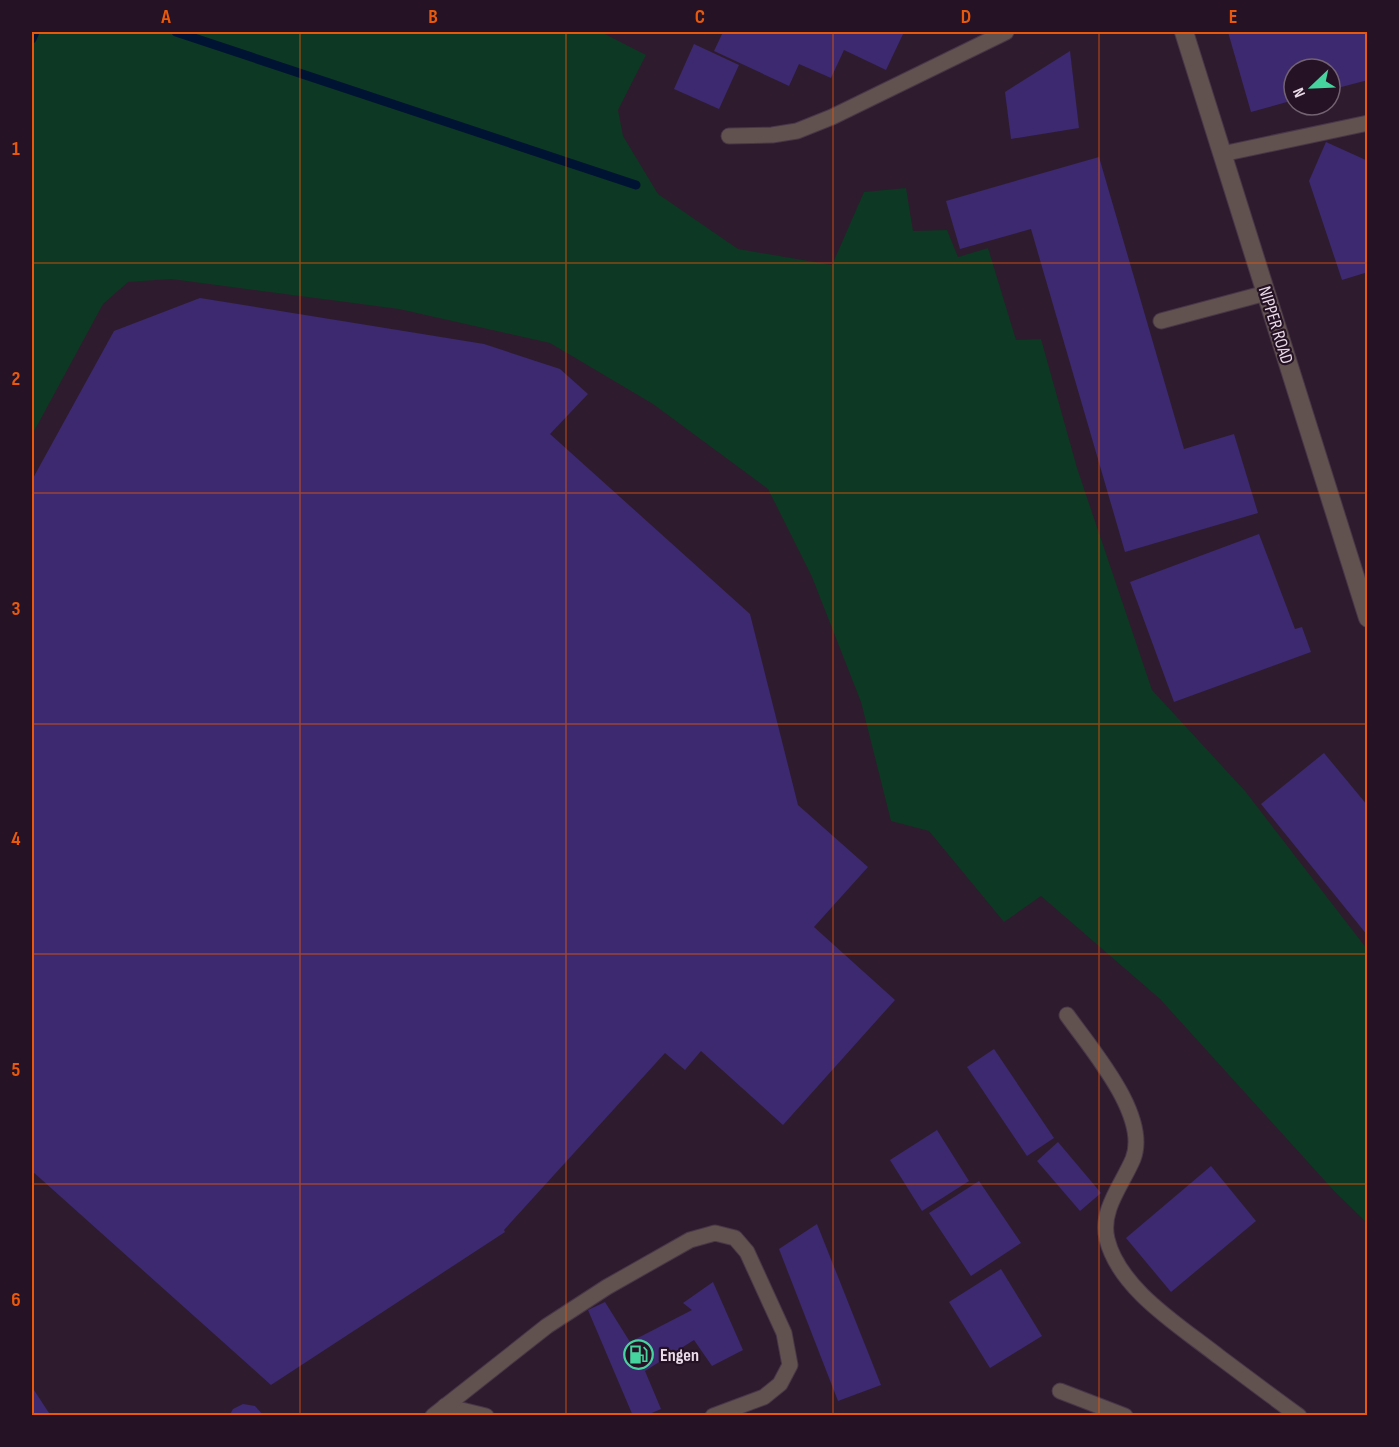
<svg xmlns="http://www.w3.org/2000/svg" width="1399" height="1447" font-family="'Sofia Sans Condensed',sans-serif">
<rect width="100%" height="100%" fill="#2f1b2e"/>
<!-- green -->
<polygon fill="#0d3823" points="32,32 601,32 646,55 618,110 623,136 658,194 738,249 832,265 864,192 906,188 913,231 947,230 958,257 988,248 1016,340 1041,339 1077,468 1152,690 1245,791 1367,949 1367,1223 1335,1192 1160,999 1041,896 1004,922 929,831 891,821 861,702 812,577 768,489 653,404 550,343 399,309 171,279 128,282 103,304 32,435"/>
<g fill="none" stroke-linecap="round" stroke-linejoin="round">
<!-- stream -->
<g stroke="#001332" stroke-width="9">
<polyline points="176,32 636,185"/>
<polyline points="32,39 35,32"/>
</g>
</g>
<!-- building -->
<g fill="#3c296f">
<polygon points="723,32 904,32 886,70 844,50 831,78 799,64 789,86 714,51"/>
<polygon points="1228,32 1368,32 1368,80 1330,90 1330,69 1294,69 1294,100 1251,112"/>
<polygon points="694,44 739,65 719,109 674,89"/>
<polygon points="1070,51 1079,128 1011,139 1005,92"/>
<polygon points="1326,142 1368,161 1368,272 1342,280 1309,181"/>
<polygon points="1099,157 1184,449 1234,434 1258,513 1125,552 1031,229 960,249 946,201"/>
<polygon points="200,298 484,344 560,369 588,394 550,434 750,614 798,805 868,867 814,927 895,1000 783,1125 701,1051 685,1070 665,1053 504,1230 505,1232 271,1385 32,1171 32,480 114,331"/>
<polygon points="1259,534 1295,629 1302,627 1311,652 1174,702 1130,582"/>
<polygon points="1324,753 1368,806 1368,936 1261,804"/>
<polygon points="994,1049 1054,1138 1027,1156 967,1067"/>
<polygon points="937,1130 969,1181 922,1211 890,1160"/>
<polygon points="1058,1142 1101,1193 1080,1211 1037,1161"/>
<polygon points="1211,1166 1256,1221 1171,1292 1126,1238"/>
<polygon points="979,1181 1021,1243 971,1276 929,1213"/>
<polygon points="817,1224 881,1385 838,1401 779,1249"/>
<polygon points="1001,1269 1042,1336 990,1368 949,1302"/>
<polygon points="713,1282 743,1350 712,1366 694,1340 645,1371 661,1409 645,1416 633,1416 588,1310 605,1302 630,1342 692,1310 683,1303"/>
<polygon points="32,1387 49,1413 45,1416 32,1416"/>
<polygon points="243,1404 255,1406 264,1416 229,1416 233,1409"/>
</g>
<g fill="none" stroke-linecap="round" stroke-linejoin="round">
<defs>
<g id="lane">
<polyline points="729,136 772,135 797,131 832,117 1006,32"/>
<polyline points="1222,154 1368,123"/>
<polyline points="1161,321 1266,293"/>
<path d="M1067,1015c24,34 83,101 66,144 -11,26 -33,51 -26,80 12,50 73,87 111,117 27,20 53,40 81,60"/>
<polyline points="1060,1391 1125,1416"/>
<polyline points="445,1406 486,1416"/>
<polyline points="433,1416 547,1326 607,1287 690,1240 715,1233 735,1238 747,1252 784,1333 790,1365 780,1384 764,1397 713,1416"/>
</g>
<polyline id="street" points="1184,32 1368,618"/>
</defs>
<!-- lane casing -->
<use href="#lane" stroke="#493648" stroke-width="17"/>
<!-- street casing -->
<use href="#street" stroke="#493648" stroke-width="20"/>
<!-- lane -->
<use href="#lane" stroke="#61524f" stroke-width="15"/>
<!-- street -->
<use href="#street" stroke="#61524f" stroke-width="18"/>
</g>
<!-- grid -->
<path fill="none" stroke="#e8590c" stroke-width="1.5" stroke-opacity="0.55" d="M300,32v1384M566,32v1384M833,32v1384M1099,32v1384M32,263h1336M32,493h1336M32,724h1336M32,954h1336M32,1184h1336"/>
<!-- icons -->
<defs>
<symbol id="fuel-ring" viewBox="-11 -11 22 22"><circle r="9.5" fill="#251224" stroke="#46d49e" stroke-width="1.5"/><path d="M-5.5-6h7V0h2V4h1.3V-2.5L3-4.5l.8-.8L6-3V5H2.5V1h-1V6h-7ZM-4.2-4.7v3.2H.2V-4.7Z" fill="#46d49e"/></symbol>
</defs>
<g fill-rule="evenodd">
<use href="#fuel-ring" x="622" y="1338" width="33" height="33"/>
</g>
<g text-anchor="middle" stroke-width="4.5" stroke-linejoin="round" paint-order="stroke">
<!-- street labels -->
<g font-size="18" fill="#e9dbe8" stroke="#251224">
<text transform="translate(1276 325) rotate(73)" y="6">NIPPER ROAD</text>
</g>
<!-- poi labels -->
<g font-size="18" font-weight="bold" fill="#e9dbe8" stroke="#251224" text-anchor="start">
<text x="660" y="1361">Engen</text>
</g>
</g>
<!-- border -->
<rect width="1399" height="1447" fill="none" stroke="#251224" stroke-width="66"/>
<!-- north arrow -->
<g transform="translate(1312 87) rotate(247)"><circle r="28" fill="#251224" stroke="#736272" stroke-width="1.5"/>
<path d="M0-4.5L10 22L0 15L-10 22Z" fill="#46d49e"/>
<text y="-9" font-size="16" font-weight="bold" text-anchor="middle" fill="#e9dbe8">N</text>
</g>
<rect x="33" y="33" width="1333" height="1381" fill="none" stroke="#e8590c" stroke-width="2"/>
<g font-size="20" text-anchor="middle" font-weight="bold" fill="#e8590c">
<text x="166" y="23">A</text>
<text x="433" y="23">B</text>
<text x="700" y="23">C</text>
<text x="966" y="23">D</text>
<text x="1233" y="23">E</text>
<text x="16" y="155">1</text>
<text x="16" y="385">2</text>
<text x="16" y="615">3</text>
<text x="16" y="845">4</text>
<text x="16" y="1076">5</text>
<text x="16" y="1306">6</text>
</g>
</svg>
